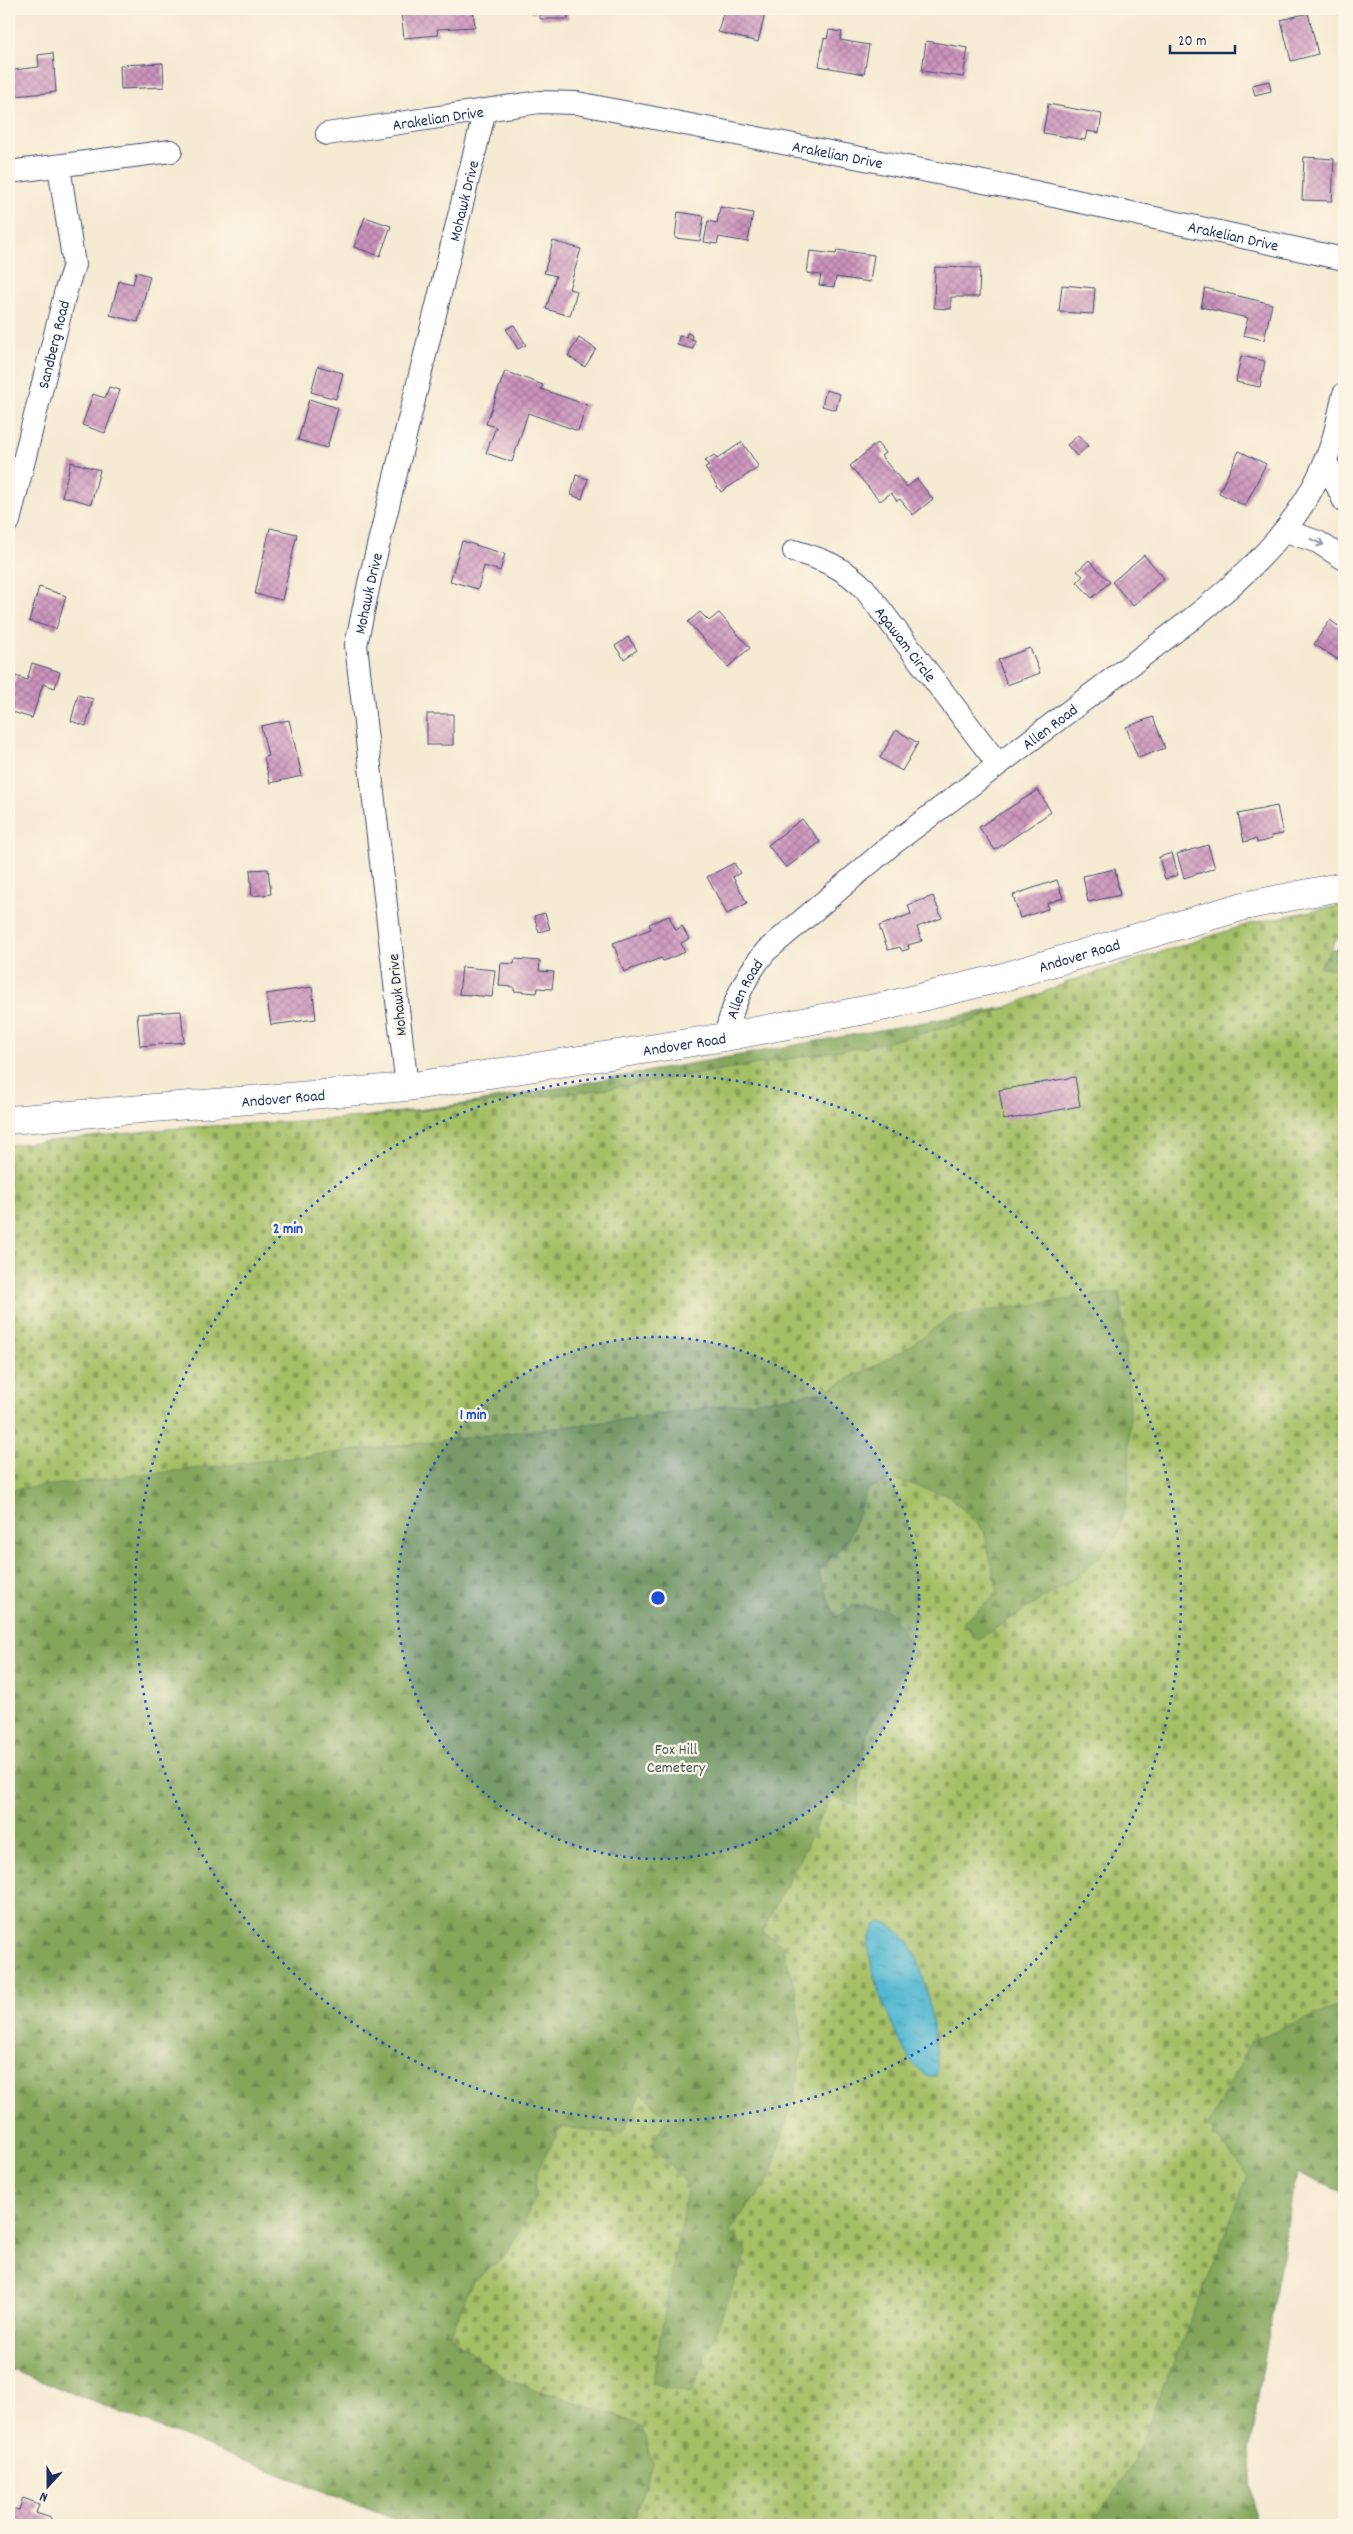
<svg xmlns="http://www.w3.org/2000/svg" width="1353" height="2534" font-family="Dekko,sans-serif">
<defs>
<pattern id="forest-firs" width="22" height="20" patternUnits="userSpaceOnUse" patternTransform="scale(1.25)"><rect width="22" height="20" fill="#83a65a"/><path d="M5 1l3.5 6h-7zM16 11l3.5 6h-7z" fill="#6a884e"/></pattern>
<pattern id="cemetery-stones" width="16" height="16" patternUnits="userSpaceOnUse" patternTransform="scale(1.25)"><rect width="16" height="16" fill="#a4bf65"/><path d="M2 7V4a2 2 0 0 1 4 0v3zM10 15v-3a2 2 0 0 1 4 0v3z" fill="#859c56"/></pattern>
<pattern id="water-ripples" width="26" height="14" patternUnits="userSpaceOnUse" patternTransform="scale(1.25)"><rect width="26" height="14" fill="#53b8d1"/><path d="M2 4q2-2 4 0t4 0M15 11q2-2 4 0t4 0" fill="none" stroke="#4496ad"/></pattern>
<pattern id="building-cross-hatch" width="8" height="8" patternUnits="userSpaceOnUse" patternTransform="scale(1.25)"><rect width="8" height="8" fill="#cc93bc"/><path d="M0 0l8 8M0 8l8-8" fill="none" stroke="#a5789c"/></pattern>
</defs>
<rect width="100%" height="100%" fill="#fcf5e5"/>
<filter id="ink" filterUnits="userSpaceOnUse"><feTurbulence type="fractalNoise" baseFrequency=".02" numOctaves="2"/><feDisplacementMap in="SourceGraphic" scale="10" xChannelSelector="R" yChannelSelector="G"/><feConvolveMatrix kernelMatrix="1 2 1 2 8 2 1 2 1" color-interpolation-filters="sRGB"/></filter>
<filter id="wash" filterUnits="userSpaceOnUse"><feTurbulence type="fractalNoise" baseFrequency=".0096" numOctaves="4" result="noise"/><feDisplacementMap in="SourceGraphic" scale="20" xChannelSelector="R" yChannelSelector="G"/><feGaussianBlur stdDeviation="1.12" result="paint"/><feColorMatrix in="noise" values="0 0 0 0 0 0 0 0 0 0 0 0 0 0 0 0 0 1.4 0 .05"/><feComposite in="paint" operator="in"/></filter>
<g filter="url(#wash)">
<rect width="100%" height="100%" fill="#f5ead2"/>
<!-- forest -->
<polygon fill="url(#forest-firs)" stroke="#4f6a5c" points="1344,947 1344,2193 1296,2172 1249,2451 1255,2525 409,2525 9,2369 9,1157 74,1154 471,1103"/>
<!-- cemetery -->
<polygon fill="url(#cemetery-stones)" stroke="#607762" points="1342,905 1344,928 1319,967 1344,969 1344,2004 1252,2041 1208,2126 1248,2176 1132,2466 1091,2525 632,2525 652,2463 642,2427 618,2416 507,2380 450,2336 472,2282 507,2254 535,2199 536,2173 561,2127 622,2134 642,2092 667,2119 651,2145 688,2185 652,2383 691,2393 747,2252 730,2231 769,2179 793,2100 803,2046 796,1991 782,1945 762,1932 832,1795 857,1806 867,1731 898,1678 917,1654 889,1611 854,1605 836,1618 818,1572 848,1540 867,1489 894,1479 949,1496 984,1531 998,1594 963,1622 977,1640 1083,1573 1117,1537 1129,1490 1130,1404 1120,1292 952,1316 903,1351 823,1392 605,1422 9,1490 9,1145 178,1128 364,1117 600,1090 874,1045 973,1021 1073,980 1252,923"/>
<!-- water -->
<path fill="url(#water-ripples)" stroke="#377498" d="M881,1922c14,4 25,15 32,27 12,20 26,102 24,126l-5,2c-8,-3 -13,-6 -19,-13 -15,-19 -47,-98 -44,-122 1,-7 4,-12 7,-18z"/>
<g id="blocks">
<!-- building -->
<g fill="url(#building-cross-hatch)">
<polygon points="449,9 473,9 475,27 437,29 438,35 404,38 401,12"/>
<polygon points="531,9 568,9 568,19 540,19 540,13 531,13"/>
<polygon points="724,9 744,9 765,14 758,42 718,32"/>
<polygon points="1308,13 1318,54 1291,61 1281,20"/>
<polygon points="829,30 842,32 840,40 869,45 864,74 819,66 824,38 827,39"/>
<polygon points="926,41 968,48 963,77 922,71"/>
<polygon points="53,53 56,92 15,96 13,70 39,67 38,55"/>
<polygon points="163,63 164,87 121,89 120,65"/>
<polygon points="1269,81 1271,91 1255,95 1252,85"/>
<polygon points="1048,104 1102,114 1099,133 1087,131 1085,140 1043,133"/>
<polygon points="1304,157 1334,159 1332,201 1302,200"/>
<polygon points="720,207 753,213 748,242 719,237 717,244 704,242 708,221 717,223"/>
<polygon points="678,212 704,216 700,241 675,238"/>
<polygon points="365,217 391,226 380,256 354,247"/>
<polygon points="553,241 581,249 569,289 577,291 570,316 546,309 556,276 544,273"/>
<polygon points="837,250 874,255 870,282 836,277 834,287 819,285 821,275 807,273 810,251 836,254"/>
<polygon points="935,267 980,268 979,297 951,297 951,309 934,308"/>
<polygon points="136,272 150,276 138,322 110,315 119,281 133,284"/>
<polygon points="1062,285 1095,288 1093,314 1059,312"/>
<polygon points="1205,288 1272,304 1264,340 1243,335 1248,318 1201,307"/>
<polygon points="514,325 526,345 518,349 506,329"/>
<polygon points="687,333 692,335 691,339 695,340 693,349 677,345 679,336 686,337"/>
<polygon points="579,338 596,349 585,367 568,356"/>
<polygon points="1241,356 1265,361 1260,387 1236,382"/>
<polygon points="318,366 343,373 336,399 311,392"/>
<polygon points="505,371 543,385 541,389 587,405 578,431 528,413 512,462 486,453 496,427 486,424"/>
<polygon points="109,387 120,390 105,433 82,425 93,394 105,398"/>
<polygon points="826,390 840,394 836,410 822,406"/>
<polygon points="309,399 338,408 327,448 298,440"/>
<polygon points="1078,435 1088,446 1077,456 1067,445"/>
<polygon points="742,442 759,467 721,492 705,468 709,466 705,461 714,455 717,459"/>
<polygon points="877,443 885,453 881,456 907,487 917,479 933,499 913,515 900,499 897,501 891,493 880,501 850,466"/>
<polygon points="1239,451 1266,464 1245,506 1219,493"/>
<polygon points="71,462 100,470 91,504 62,496"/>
<polygon points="576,475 588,479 582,499 571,495"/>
<polygon points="270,528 297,534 282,600 255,594"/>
<polygon points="462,541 505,554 500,571 484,566 478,589 450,581"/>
<polygon points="1144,555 1164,578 1133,606 1112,582"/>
<polygon points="1089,560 1110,582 1092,598 1077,582 1083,576 1077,571"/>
<polygon points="39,587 66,596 56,629 29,621"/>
<polygon points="700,612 709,621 719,613 750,648 728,667 688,622"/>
<polygon points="1330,620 1344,630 1344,655 1340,661 1314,644"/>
<polygon points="628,637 637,650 624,659 615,646"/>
<polygon points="1030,648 1040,673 1007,685 998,660"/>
<polygon points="32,663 60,672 55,688 43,684 32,718 9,711 9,698 16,676 27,680"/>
<polygon points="78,695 93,699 86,726 71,721"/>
<rect x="427" y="714" width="26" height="31"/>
<polygon points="1153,717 1165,748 1138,758 1126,727"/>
<polygon points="289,720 302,776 270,783 264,757 268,756 261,726"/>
<polygon points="896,730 918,743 902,771 880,758"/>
<polygon points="1038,790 1051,812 995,850 979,827"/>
<polygon points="1277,806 1283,834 1271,836 1272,839 1257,843 1256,839 1244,842 1238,814"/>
<polygon points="802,819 820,842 786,868 768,845"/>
<polygon points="1208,845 1215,868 1184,878 1177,854"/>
<polygon points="1172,853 1178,875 1165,879 1159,857"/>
<polygon points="734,863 740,873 733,877 747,903 727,914 707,877"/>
<polygon points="268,869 271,894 252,896 250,870"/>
<polygon points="1115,869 1120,895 1088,902 1083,876"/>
<polygon points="1057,880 1063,898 1047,903 1048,909 1020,918 1013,895"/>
<polygon points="933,896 942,918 917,927 922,941 908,945 909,949 902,951 900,947 888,950 879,926 911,914 908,905"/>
<polygon points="545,913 550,929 539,932 534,916"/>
<polygon points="669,916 676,930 682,926 689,939 681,943 685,952 663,961 661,958 624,972 613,943 651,929 649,924"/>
<polygon points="515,959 540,961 539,971 554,972 552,989 538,988 537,993 514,991 514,987 499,986 501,963 514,964"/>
<polygon points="462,967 495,970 492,997 459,994"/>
<polygon points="312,987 316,1019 271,1025 266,994"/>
<polygon points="181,1011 184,1042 140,1046 137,1014"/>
<polygon points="1075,1077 1080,1106 1004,1120 999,1090"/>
<polygon points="23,2498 39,2504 36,2513 51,2518 49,2525 9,2525 9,2507 19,2510"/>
</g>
</g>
</g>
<g filter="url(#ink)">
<use href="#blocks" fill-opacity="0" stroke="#3c4b6f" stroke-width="1"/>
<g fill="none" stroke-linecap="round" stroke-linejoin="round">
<defs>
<g id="minor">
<path id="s1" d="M327,134l212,-32 38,1 458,89 309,67"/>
<polyline points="9,172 171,151"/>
<polyline points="1325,459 1344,501"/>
<path id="s2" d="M9,521l57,-231 8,-25 -15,-99"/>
<polyline points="1286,531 1318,542 1344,559"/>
<path id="s3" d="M794,551c28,8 49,16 70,37l134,176"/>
<path id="s4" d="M725,1037c8,-33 19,-60 41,-86l124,-105 299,-225c62,-49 118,-101 143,-178 5,-16 8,-33 12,-49"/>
<path id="s5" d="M407,1087l-51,-442 14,-66 115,-469"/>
</g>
<g id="major">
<path id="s6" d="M9,1120l398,-33 318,-50 161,-31 114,-28 244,-72 100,-20"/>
</g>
</defs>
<!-- minor casing -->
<use href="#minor" stroke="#3c4b6f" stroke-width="24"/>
<!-- major casing -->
<use href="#major" stroke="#3c4b6f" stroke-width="29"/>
<!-- minor -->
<use href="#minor" stroke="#fff" stroke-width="22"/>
<!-- major -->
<use href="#major" stroke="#fff" stroke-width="28"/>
</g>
<!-- one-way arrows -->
<defs><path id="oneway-shaft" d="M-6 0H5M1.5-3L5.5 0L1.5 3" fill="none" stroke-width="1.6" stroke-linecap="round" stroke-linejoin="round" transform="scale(1.25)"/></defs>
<use stroke="#8d97ae" href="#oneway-shaft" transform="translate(1317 542) rotate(24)"/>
</g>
<!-- distance rings -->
<circle cx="658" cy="1598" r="261" fill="#1d4ed8" fill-opacity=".12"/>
<g fill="none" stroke="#1d4ed8" stroke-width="2.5" stroke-dasharray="2.5 5">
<circle cx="658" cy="1598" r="261"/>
<circle cx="658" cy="1598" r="523"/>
</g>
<g text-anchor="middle" stroke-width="5" stroke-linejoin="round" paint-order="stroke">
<!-- street labels -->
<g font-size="16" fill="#1b2f5e" stroke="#fcf5e5">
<text dy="6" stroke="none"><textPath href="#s1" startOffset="112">Arakelian Drive</textPath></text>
<text dy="6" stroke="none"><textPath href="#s1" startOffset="518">Arakelian Drive</textPath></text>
<text dy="6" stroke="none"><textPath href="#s5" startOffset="902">Mohawk Drive</textPath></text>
<text dy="6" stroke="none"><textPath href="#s1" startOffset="922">Arakelian Drive</textPath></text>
<text dy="6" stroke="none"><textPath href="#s2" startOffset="182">Sandberg Road</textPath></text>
<text dy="6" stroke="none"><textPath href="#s5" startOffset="498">Mohawk Drive</textPath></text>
<text dy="6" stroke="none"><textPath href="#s3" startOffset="150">Agawam Circle</textPath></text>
<text dy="6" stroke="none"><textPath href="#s4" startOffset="458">Allen Road</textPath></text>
<text dy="6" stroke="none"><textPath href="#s6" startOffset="1085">Andover Road</textPath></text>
<text dy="6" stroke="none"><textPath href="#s4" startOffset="52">Allen Road</textPath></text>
<text transform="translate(396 995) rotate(-96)" y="6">Mohawk Drive</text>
<text dy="6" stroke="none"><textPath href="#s6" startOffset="680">Andover Road</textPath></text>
<text dy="6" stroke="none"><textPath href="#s6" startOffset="275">Andover Road</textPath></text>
</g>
<!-- park labels -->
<g font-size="16" fill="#445a60" stroke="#fcf5e5">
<text x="676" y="1754">Fox Hill<tspan x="676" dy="18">Cemetery</tspan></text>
</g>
</g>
<circle cx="658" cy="1598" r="8" fill="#1d4ed8" stroke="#fcf5e5" stroke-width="2.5"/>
<g font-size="15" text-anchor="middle" font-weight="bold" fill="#1d4ed8" stroke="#fcf5e5" stroke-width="5" stroke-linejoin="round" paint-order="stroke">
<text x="288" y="1233">2 min</text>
<text x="473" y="1419">1 min</text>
</g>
<!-- margin -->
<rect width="1353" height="2534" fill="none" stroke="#fcf5e5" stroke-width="30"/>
<!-- north arrow -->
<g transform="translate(48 2486) rotate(201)" stroke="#fcf5e5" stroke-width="4" paint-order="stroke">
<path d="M0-4L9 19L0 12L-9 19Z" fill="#1b2f5e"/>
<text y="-8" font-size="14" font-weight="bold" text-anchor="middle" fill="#1b2f5e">N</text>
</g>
<!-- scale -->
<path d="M1170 45v8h65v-8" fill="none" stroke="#1b2f5e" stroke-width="2.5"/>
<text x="1178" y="45" font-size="15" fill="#1b2f5e" stroke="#fcf5e5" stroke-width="4" paint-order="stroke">20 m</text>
</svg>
